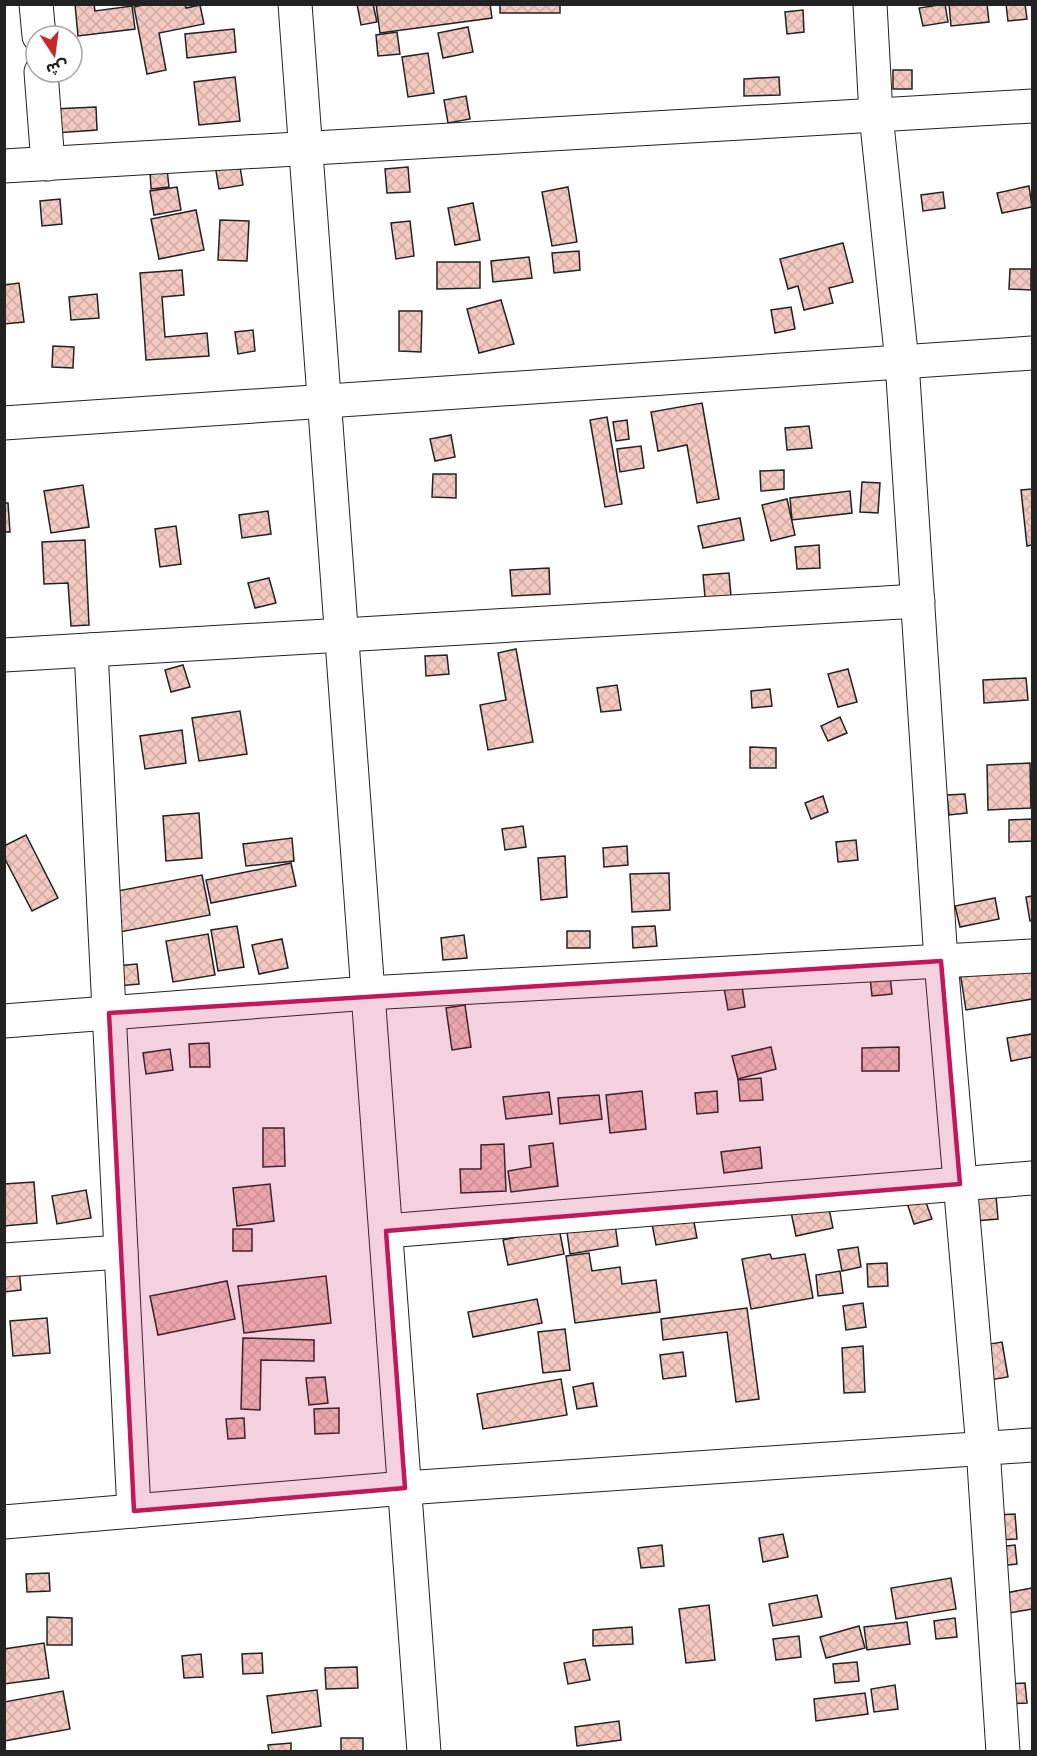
<svg xmlns="http://www.w3.org/2000/svg" width="1037" height="1756" font-family="Helvetica,'Noto Sans Arabic',sans-serif">
<defs>
<pattern id="building-cross-hatch" width="8" height="8" patternUnits="userSpaceOnUse" patternTransform="scale(1.5)"><rect width="8" height="8" fill="#f3c9c0"/><path d="M0 0l8 8M0 8l8-8" fill="none" stroke="#d0aca5"/></pattern>
</defs>
<rect width="100%" height="100%" fill="#fff"/>
<!-- building -->
<g fill="url(#building-cross-hatch)" stroke="#222" stroke-width="1.5">
<polygon points="75,4 94,4 95,11 132,6 135,29 78,36"/>
<polygon points="147,4 185,4 186,8 200,5 204,24 159,33 166,70 147,74 134,7"/>
<polygon points="357,4 373,4 377,22 361,25"/>
<polygon points="376,4 490,4 492,18 380,33"/>
<rect x="500" y="4" width="60" height="9"/>
<polygon points="945,4 948,22 923,26 919,8"/>
<polygon points="949,4 987,4 989,22 951,26"/>
<polygon points="1006,4 1025,4 1027,19 1008,21"/>
<polygon points="803,10 804,32 787,34 785,12"/>
<polygon points="468,27 473,52 443,58 438,33"/>
<polygon points="234,29 236,52 187,58 185,34"/>
<polygon points="397,32 400,54 378,56 376,35"/>
<polygon points="428,53 434,93 408,97 402,57"/>
<rect x="893" y="70" width="19" height="19"/>
<polygon points="235,77 240,121 199,125 194,82"/>
<polygon points="779,77 780,95 744,96 744,79"/>
<polygon points="466,96 470,119 448,123 444,100"/>
<polygon points="96,107 97,130 55,133 53,109"/>
<polygon points="239,161 243,185 219,189 215,165"/>
<polygon points="408,167 410,192 387,193 385,169"/>
<polygon points="167,169 169,187 151,189 150,171"/>
<polygon points="1029,186 1032,207 1002,213 997,193"/>
<polygon points="177,187 181,210 154,215 150,191"/>
<polygon points="568,187 577,242 552,246 542,192"/>
<polygon points="943,192 945,208 923,211 921,195"/>
<polygon points="60,199 62,224 42,226 40,201"/>
<polygon points="473,203 480,240 455,245 448,208"/>
<polygon points="196,210 204,250 159,259 151,219"/>
<polygon points="220,220 249,221 247,261 218,260"/>
<polygon points="410,221 414,256 396,259 391,223"/>
<polygon points="843,243 853,282 829,288 833,303 804,310 798,286 788,289 780,259"/>
<polygon points="579,251 580,270 554,273 552,253"/>
<polygon points="529,257 532,278 493,282 491,261"/>
<polygon points="437,262 480,262 480,288 437,289"/>
<polygon points="1010,269 1031,269 1031,290 1009,289"/>
<polygon points="182,270 184,295 162,297 165,337 207,333 209,356 146,360 140,273"/>
<polygon points="19,283 24,322 4,324 4,285"/>
<polygon points="97,294 99,318 71,320 69,297"/>
<polygon points="501,300 514,344 479,353 467,309"/>
<polygon points="791,307 795,329 775,333 771,310"/>
<polygon points="399,311 422,311 421,352 399,351"/>
<polygon points="253,330 255,351 238,354 235,332"/>
<polygon points="53,346 74,347 73,368 52,367"/>
<polygon points="702,403 719,499 697,503 687,445 658,451 651,412"/>
<polygon points="607,417 622,504 605,507 590,420"/>
<polygon points="627,420 629,439 616,441 613,422"/>
<polygon points="809,426 812,448 787,450 785,428"/>
<polygon points="451,435 455,457 435,461 430,439"/>
<polygon points="641,446 644,468 620,472 617,449"/>
<polygon points="784,470 784,489 761,491 760,471"/>
<polygon points="433,474 456,474 456,498 432,497"/>
<polygon points="862,482 880,483 878,513 860,512"/>
<polygon points="83,485 89,527 51,533 44,491"/>
<polygon points="1032,489 1032,545 1027,546 1021,490"/>
<polygon points="850,491 852,513 792,520 790,498"/>
<polygon points="787,499 795,535 771,541 762,505"/>
<polygon points="4,503 8,503 10,532 4,532"/>
<polygon points="268,511 271,534 242,538 239,515"/>
<polygon points="740,518 744,540 703,548 698,526"/>
<polygon points="176,526 181,564 160,567 155,529"/>
<polygon points="85,540 89,625 71,626 68,583 44,584 42,542"/>
<polygon points="819,545 820,568 797,569 795,547"/>
<polygon points="549,568 550,594 512,596 510,570"/>
<polygon points="729,573 731,596 705,597 703,575"/>
<polygon points="269,578 276,603 255,608 248,583"/>
<polygon points="516,649 533,742 488,750 480,705 506,700 498,653"/>
<polygon points="447,655 449,674 426,676 425,656"/>
<polygon points="183,665 190,687 171,692 165,670"/>
<polygon points="848,669 857,702 838,707 828,674"/>
<polygon points="1026,678 1028,700 984,703 983,680"/>
<polygon points="617,685 621,710 601,712 597,688"/>
<polygon points="770,689 772,706 752,708 751,691"/>
<polygon points="240,711 247,754 199,761 192,718"/>
<polygon points="840,717 847,733 828,741 821,726"/>
<polygon points="182,730 186,763 145,769 140,736"/>
<polygon points="750,747 776,748 776,768 750,768"/>
<polygon points="1030,763 1031,808 988,810 987,765"/>
<polygon points="965,794 967,813 949,815 947,795"/>
<polygon points="823,796 828,812 811,819 805,803"/>
<polygon points="199,813 202,858 166,861 163,816"/>
<polygon points="1032,819 1032,841 1009,842 1009,820"/>
<polygon points="523,826 526,847 505,850 502,829"/>
<polygon points="26,835 58,898 32,911 4,857 4,846"/>
<polygon points="292,838 294,861 246,866 243,844"/>
<polygon points="856,840 858,860 838,862 836,842"/>
<polygon points="627,846 628,865 604,867 603,848"/>
<polygon points="565,856 567,897 541,900 538,858"/>
<polygon points="291,863 296,886 211,903 206,880"/>
<polygon points="669,873 670,910 632,912 630,874"/>
<polygon points="202,875 210,915 120,932 112,892"/>
<polygon points="1032,896 1032,920 1030,921 1026,897"/>
<polygon points="995,898 999,919 960,927 955,906"/>
<polygon points="237,926 244,967 218,971 211,930"/>
<polygon points="655,926 657,946 633,948 632,927"/>
<rect x="567" y="931" width="23" height="17"/>
<polygon points="208,934 215,975 173,982 166,941"/>
<polygon points="464,935 467,958 443,960 441,938"/>
<polygon points="282,939 288,968 259,974 252,945"/>
<polygon points="1032,959 1032,999 966,1010 960,972"/>
<polygon points="137,964 139,984 118,986 116,966"/>
<polygon points="890,975 892,994 872,996 870,977"/>
<polygon points="742,986 745,1007 728,1010 724,988"/>
<polygon points="465,1005 471,1047 452,1050 446,1008"/>
<polygon points="1032,1034 1032,1057 1011,1061 1007,1038"/>
<polygon points="209,1043 210,1067 190,1067 189,1044"/>
<polygon points="771,1047 776,1069 738,1079 732,1056"/>
<polygon points="899,1047 899,1071 862,1071 862,1048"/>
<polygon points="170,1049 173,1070 146,1074 143,1053"/>
<polygon points="761,1078 763,1100 740,1101 738,1080"/>
<polygon points="642,1091 646,1129 610,1133 606,1095"/>
<polygon points="717,1091 718,1112 697,1114 695,1093"/>
<polygon points="549,1092 552,1114 506,1119 503,1097"/>
<polygon points="599,1095 602,1119 560,1124 558,1098"/>
<polygon points="263,1128 284,1128 285,1166 263,1167"/>
<polygon points="553,1143 558,1186 511,1192 508,1171 531,1167 529,1146"/>
<polygon points="504,1144 506,1191 461,1193 460,1169 481,1169 481,1145"/>
<polygon points="760,1147 762,1168 724,1173 721,1152"/>
<polygon points="34,1182 37,1223 4,1226 4,1184"/>
<polygon points="270,1184 274,1221 237,1226 233,1188"/>
<polygon points="86,1190 91,1218 57,1224 52,1196"/>
<polygon points="996,1195 998,1219 975,1221 973,1197"/>
<polygon points="924,1197 932,1219 914,1224 907,1203"/>
<polygon points="828,1204 833,1228 796,1236 791,1212"/>
<polygon points="693,1217 697,1238 656,1245 652,1224"/>
<polygon points="615,1224 618,1246 570,1254 567,1232"/>
<polygon points="559,1228 564,1254 508,1265 503,1240"/>
<rect x="233" y="1229" width="19" height="22"/>
<polygon points="858,1247 861,1267 842,1271 838,1250"/>
<polygon points="589,1253 592,1271 620,1267 622,1284 656,1280 660,1312 575,1323 566,1256"/>
<polygon points="770,1254 772,1259 805,1254 813,1298 751,1309 742,1259"/>
<polygon points="887,1263 888,1286 868,1287 867,1264"/>
<polygon points="19,1267 21,1290 4,1292 4,1269"/>
<polygon points="840,1271 843,1293 818,1296 816,1275"/>
<polygon points="326,1276 331,1323 244,1333 238,1286"/>
<polygon points="227,1281 235,1319 158,1335 150,1296"/>
<polygon points="537,1299 542,1323 473,1337 468,1312"/>
<polygon points="863,1303 866,1327 846,1330 843,1306"/>
<polygon points="747,1308 759,1399 736,1402 727,1332 663,1340 661,1319"/>
<polygon points="47,1318 50,1353 13,1356 10,1321"/>
<polygon points="565,1329 570,1370 543,1373 538,1332"/>
<polygon points="243,1338 314,1340 314,1361 261,1360 260,1410 241,1409"/>
<polygon points="1002,1342 1008,1377 990,1380 983,1345"/>
<polygon points="863,1346 865,1392 844,1393 842,1348"/>
<polygon points="683,1352 686,1376 663,1379 660,1355"/>
<polygon points="325,1377 328,1403 309,1405 306,1378"/>
<polygon points="561,1379 567,1415 483,1429 477,1394"/>
<polygon points="593,1383 597,1406 577,1409 573,1387"/>
<polygon points="339,1408 339,1433 315,1434 314,1409"/>
<polygon points="244,1418 245,1438 228,1439 226,1419"/>
<polygon points="1015,1514 1017,1539 997,1540 996,1515"/>
<polygon points="783,1534 788,1557 763,1562 759,1538"/>
<polygon points="662,1545 664,1566 641,1568 638,1548"/>
<polygon points="1015,1545 1017,1564 999,1566 997,1547"/>
<polygon points="49,1573 50,1591 27,1592 26,1574"/>
<polygon points="951,1578 956,1609 896,1619 891,1588"/>
<polygon points="1032,1588 1032,1609 1004,1614 1000,1594"/>
<polygon points="817,1595 822,1617 773,1626 769,1604"/>
<polygon points="709,1605 715,1660 686,1663 679,1609"/>
<polygon points="47,1617 72,1618 72,1645 47,1645"/>
<polygon points="955,1618 957,1637 936,1639 934,1621"/>
<polygon points="907,1622 910,1644 867,1650 864,1627"/>
<polygon points="859,1626 865,1648 826,1658 820,1637"/>
<polygon points="632,1627 633,1644 593,1646 593,1630"/>
<polygon points="799,1636 801,1657 776,1660 773,1639"/>
<polygon points="44,1643 49,1678 4,1684 4,1649"/>
<polygon points="262,1653 263,1673 243,1674 242,1654"/>
<polygon points="201,1654 203,1677 184,1678 182,1656"/>
<polygon points="585,1659 590,1680 568,1684 564,1663"/>
<polygon points="857,1662 859,1681 835,1683 833,1664"/>
<polygon points="357,1667 358,1688 326,1689 325,1668"/>
<polygon points="1025,1683 1027,1703 1007,1704 1006,1684"/>
<polygon points="895,1685 898,1709 874,1712 871,1689"/>
<polygon points="317,1690 321,1726 272,1733 267,1696"/>
<polygon points="63,1691 70,1729 4,1741 4,1702"/>
<polygon points="865,1693 868,1714 816,1721 814,1699"/>
<polygon points="619,1721 621,1740 577,1746 575,1727"/>
<rect x="341" y="1738" width="22" height="14"/>
<polygon points="291,1743 291,1752 269,1752 268,1745"/>
</g>
<g fill="none" stroke-linecap="round" stroke-linejoin="round">
<defs>
<g id="minor">
<polyline points="36,4 39,36"/>
<polyline points="295,4 424,1752"/>
<polyline points="870,4 876,115 902,362 941,961 983,1448 1003,1752"/>
<polyline points="41,72 48,164"/>
<polyline points="4,166 1032,106"/>
<polyline points="4,423 1032,353"/>
<polyline points="91,650 134,1511"/>
<polyline points="4,655 918,601"/>
<polyline points="4,1021 368,993 1032,956"/>
<polyline points="386,1231 1032,1178"/>
<polyline points="4,1260 121,1252"/>
<polyline points="4,1522 405,1488 1032,1445"/>
</g>
</defs>
<!-- minor casing -->
<use href="#minor" stroke="#222" stroke-width="35"/>
<!-- minor -->
<use href="#minor" stroke="#fff" stroke-width="33"/>
</g>
<!-- marked area -->
<path fill="#c2185b" fill-opacity="0.2" stroke="#c2185b" stroke-width="4.5" stroke-linejoin="round" d="M941,961l19,223 -574,47 19,257 -271,23 -25,-498z"/>
<!-- border -->
<rect width="1037" height="1756" fill="none" stroke="#222222" stroke-width="12"/>
<!-- north arrow -->
<g transform="translate(54 54) rotate(167)"><circle r="28" fill="#ffffff" stroke="#a7a7a7" stroke-width="1.5"/>
<path d="M0-4.5L10 22L0 15L-10 22Z" fill="#c62828"/>
<text y="-9" font-size="16" font-weight="bold" text-anchor="middle" fill="#222222">ش</text>
</g>
</svg>
